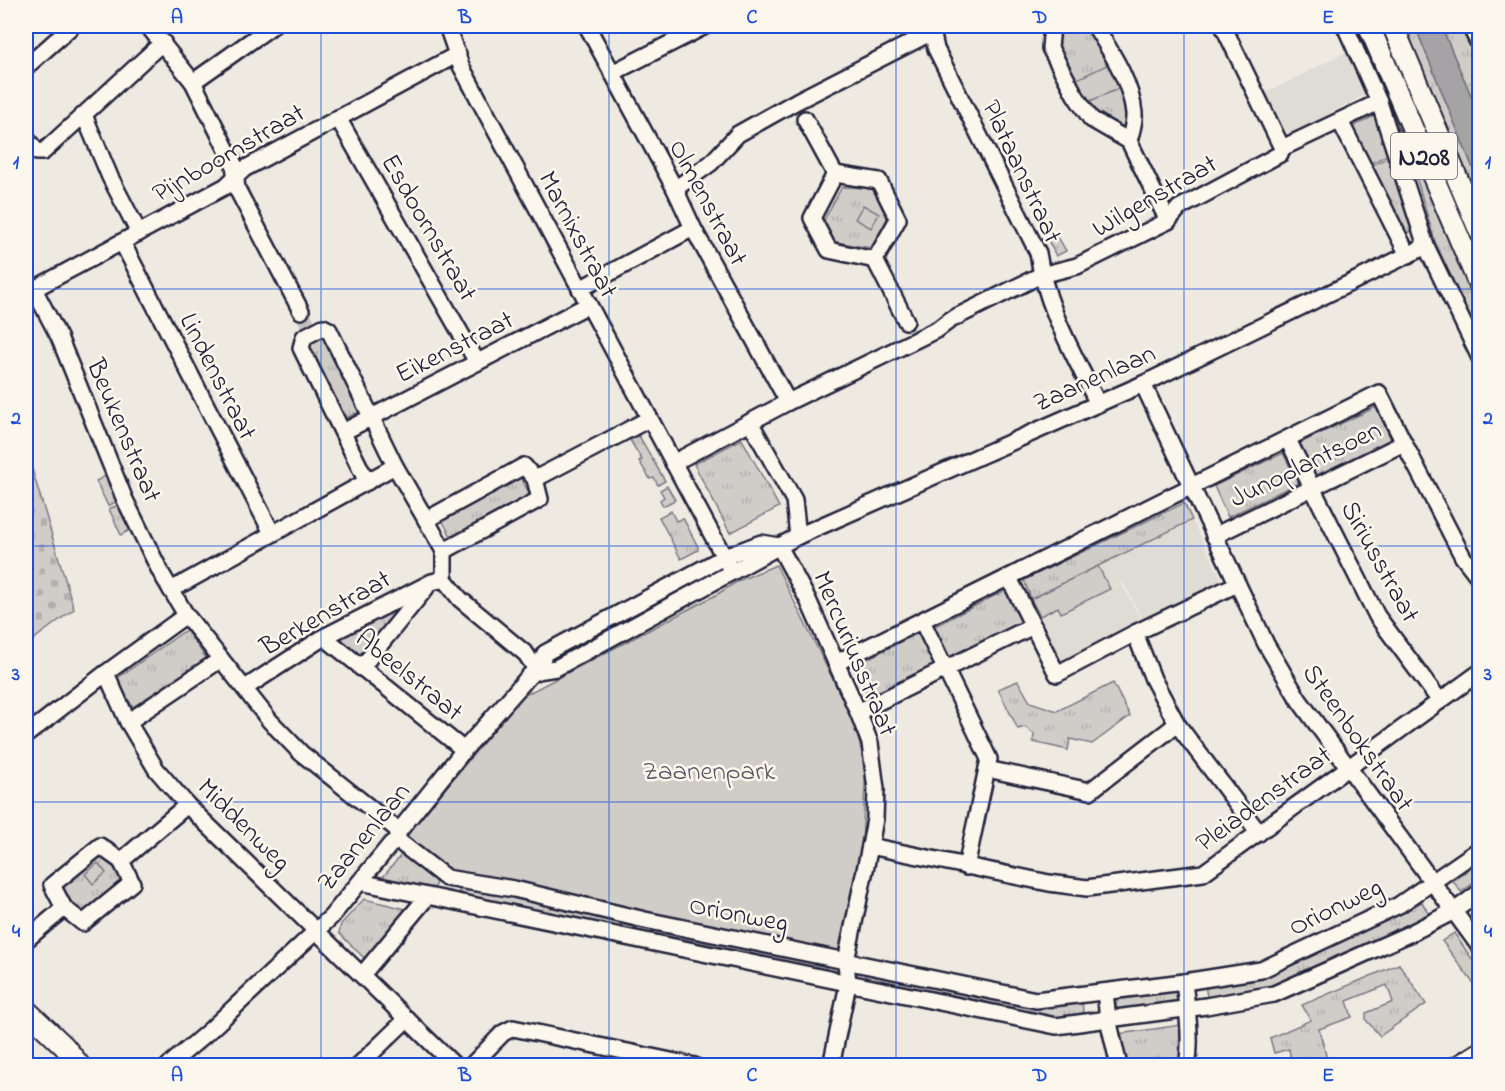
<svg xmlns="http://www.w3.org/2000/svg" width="1505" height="1091" font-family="'Indie Flower',sans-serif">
<defs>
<pattern id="grass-tufts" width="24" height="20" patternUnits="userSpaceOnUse" patternTransform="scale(1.5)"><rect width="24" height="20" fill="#d0cdc9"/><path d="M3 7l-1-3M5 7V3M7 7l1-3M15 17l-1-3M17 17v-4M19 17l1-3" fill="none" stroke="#b2b0ae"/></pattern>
<pattern id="cemetery-stones" width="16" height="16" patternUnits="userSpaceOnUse" patternTransform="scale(1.5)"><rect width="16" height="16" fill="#d0cdc9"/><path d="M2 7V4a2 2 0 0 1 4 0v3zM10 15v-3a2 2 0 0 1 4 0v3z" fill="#b2b0ae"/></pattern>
</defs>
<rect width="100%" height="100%" fill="#eeeae2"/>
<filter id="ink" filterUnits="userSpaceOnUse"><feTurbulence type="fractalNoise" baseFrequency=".0167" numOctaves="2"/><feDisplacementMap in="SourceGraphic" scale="12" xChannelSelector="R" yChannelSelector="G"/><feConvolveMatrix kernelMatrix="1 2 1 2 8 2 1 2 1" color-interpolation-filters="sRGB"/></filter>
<g filter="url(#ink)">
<!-- built -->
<g fill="#dfdbd5">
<polygon points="1348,51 1368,93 1288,135 1266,93"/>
<polygon points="1192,520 1223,582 1143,621 1123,582 1109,590 1122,584 1142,622 1062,662 1030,600"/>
</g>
<!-- grass -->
<g fill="url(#grass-tufts)" stroke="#797882" stroke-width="1.5">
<polygon points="1056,26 1093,26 1124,85 1132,114 1129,141 1093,116 1055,47"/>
<polygon points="1355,26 1360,26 1479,305 1479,336 1435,242 1410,156 1376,72"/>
<polygon points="1376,26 1385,26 1479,248 1479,273"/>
<polygon points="1401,26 1415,26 1479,183 1479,212"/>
<polygon points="1441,26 1463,26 1479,63 1479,114"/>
<polygon points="1392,155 1415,228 1409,229 1410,232 1405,235 1371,166"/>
<polygon points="842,187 874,188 888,217 871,248 835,242 824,220"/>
<polygon points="1057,235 1066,251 1056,256 1048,240"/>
<polygon points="328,334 365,409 342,420 304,348"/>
<polygon points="1376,407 1391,439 1316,476 1300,443"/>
<polygon points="639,436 665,481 658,485 654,478 650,479 639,461 642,460 630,440"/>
<polygon points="742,439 779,507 730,533 694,464"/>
<polygon points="1283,453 1298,483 1228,517 1214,486"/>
<polygon points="105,476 116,502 108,506 96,481"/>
<polygon points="520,476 531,497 452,538 442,520"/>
<polygon points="667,486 675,500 663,506 660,500 664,497 660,490"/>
<polygon points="1184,503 1192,520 1031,599 1024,580"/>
<polygon points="118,505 130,530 121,535 109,509"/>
<polygon points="671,511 676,521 683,518 698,547 698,550 681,559 659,517"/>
<polygon points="707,573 711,578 557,660 553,654"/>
<polygon points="1006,590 1024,625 950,661 933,627"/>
<polygon points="401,602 405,608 364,660 341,642 341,635"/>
<polygon points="186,630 207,659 133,707 115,680"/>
<polygon points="918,633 935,666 869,698 855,665"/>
<polygon points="1018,681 1030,702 1057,711 1113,683 1130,716 1092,744 1070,739 1068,750 1033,742 1034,734 1025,727 1018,729 998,689"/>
<polygon points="405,850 436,877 435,887 431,891 379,882"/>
<polygon points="104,854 126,881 83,917 61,889"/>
<polygon points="1479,862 1479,879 1461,892 1453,881"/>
<polygon points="460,886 634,921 637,924 637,929 634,934 457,899"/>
<polygon points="364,899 410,910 367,961 339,933 341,924"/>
<polygon points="1422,902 1429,914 1272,990 1208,1002 1205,985 1311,955"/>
<polygon points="650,926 827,962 824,975 648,936 647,933 653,934 653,931 648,929"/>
<polygon points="1454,933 1479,969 1479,991 1442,941"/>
<polygon points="1399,964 1426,1004 1380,1036 1366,1020 1366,1013 1393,1002 1387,985 1347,1001 1352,1017 1319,1029 1328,1063 1322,1065 1292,1065 1289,1049 1274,1053 1270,1038 1311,1020 1302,1005"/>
<polygon points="866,969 1082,1002 1084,1019 1056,1022 864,982"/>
<polygon points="1170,990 1176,992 1179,997 1177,1003 1122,1013 1115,1006 1120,997"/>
<polygon points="1181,1025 1183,1052 1181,1065 1126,1065 1119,1034"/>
</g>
<!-- cemetery -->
<polygon fill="url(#cemetery-stones)" stroke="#797882" stroke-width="1.5" points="26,449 74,609 26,645"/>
<!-- green -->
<g fill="#d0cdc9" stroke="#797882" stroke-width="1.5">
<polygon points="1109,64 1120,88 1088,102 1075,80"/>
<polygon points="1376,115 1391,153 1370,164 1352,127"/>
<polygon points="863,205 879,214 871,228 855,219"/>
<polygon points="776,565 853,720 866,767 862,843 838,952 449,872 406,836 521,697 716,595 738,581"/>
<polygon points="1098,566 1110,589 1061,613 1058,607 1040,616 1031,599"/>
<polygon points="98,863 106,873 93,884 85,874"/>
</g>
<!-- water -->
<polygon fill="#a6a3a7" stroke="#716f7c" stroke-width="1.5" points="1415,26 1441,26 1479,114 1479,183"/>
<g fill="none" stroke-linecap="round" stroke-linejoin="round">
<!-- minor-tunnel -->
<polyline stroke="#c5c2c1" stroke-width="15" stroke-dasharray="15 8" stroke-linecap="butt" points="301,311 308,324"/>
<defs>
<g id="minor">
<polyline points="148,26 193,82 234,164 237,189 301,311"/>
<polyline points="447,26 461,66 732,572"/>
<polyline points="587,26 675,189 693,228 788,402"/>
<path d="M931,26l5,23 102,204c8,55 36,101 60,151"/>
<polyline points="1052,26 1050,48 1075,95 1091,119 1129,141 1168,221"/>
<path d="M1095,26c16,26 36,56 39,87 1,9 -3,20 -5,28"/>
<polyline points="1223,26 1282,148"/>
<polyline points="1345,26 1379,102 1426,246 1480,358"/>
<polyline points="1470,26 1480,46"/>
<polyline points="26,67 72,26"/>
<polyline points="612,73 705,26"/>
<polyline points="193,82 272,26"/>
<polyline points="84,115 110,177 139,233"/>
<polyline points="338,118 477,362"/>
<polyline points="805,119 835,174"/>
<polyline points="1340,121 1408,255"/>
<polyline points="26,138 37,152 43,152 163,42"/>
<polyline points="835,174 879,181 898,219 875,260"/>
<polyline points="835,174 812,218 829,250 875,260"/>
<polyline points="675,189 711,163 738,134 797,101 932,32"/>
<polyline points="122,242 272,533"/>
<polyline points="875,260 906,321"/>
<polyline points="34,289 59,337 125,500 161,573 186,615 270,721 301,753 399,831"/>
<polyline points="580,289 693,228"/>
<polyline points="26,296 34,289 226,186 244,169 458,54"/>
<polyline points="1143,384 1266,644 1299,700 1480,947"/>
<polyline points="750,422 794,500 798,536"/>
<polyline points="343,432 588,305"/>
<polyline points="1288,440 1377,616 1440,701"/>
<polyline points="1404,443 1463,557 1480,579"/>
<polyline points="673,463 788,402 938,329 950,320 1041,275 1077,266 1168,221 1179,208 1280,154 1282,148 1379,102"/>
<polyline points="535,479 649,419"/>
<polyline points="367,482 301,348 304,337 323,327 329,330 395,466 444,551 444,579 460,599 526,654 537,671"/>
<polyline points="426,520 524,466 535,479 540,499 444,551"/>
<polyline points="779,546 808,600 858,712 870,743 876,789 875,819 870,846 846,961 848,984 831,1066"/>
<polyline points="1009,578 1057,674 1135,633 1237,584"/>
<polyline points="171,590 395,466"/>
<polyline points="922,621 989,759 966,867"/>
<polyline points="1135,633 1153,679 1177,724 1259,833"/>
<polyline points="324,637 464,750"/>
<polyline points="836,663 1379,393 1404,443 1214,536"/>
<polyline points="361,668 426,588"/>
<polyline points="537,671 545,653 724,557 761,543 779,546"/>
<polyline points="106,673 128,722 156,769 187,805 455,1066"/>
<polyline points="245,688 324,637 432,582 444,579"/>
<polyline points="858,712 1033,626"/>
<polyline points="128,722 221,659"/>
<polyline points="26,735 106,673 186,615"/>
<polyline points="987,769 1090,791 1177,724"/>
<polyline points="396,842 401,843 446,878 514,889 645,920 1036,1000 1184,982 1261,970 1399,905 1480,849"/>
<polygon points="100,846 121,861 132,883 83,923 64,908 52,885"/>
<polyline points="870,846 1049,883 1087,888 1203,873 1480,672"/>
<polyline points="121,861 187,805"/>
<polyline points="360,882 1056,1026 1206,1006 1274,994 1411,933 1454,911 1480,892"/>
<polyline points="26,940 64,908"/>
<polyline points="362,975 427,897"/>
<path d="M1184,982c3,27 8,57 3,84"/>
<polyline points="1105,992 1108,1019 1119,1066"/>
<polyline points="168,1066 209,1031 331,917 390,845 396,842 399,831 464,750 530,675 537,671 556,668 798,536 1143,384 1426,246"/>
<polyline points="358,1066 407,1019"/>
<polyline points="471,1066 503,1033 513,1028 695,1066"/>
<polyline points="1454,1066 1480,1050"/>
</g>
<g id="major">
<polyline points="1369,26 1480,287"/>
<polyline points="1393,26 1480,232"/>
<polyline points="26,1010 64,1046 80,1066"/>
</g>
</defs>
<!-- minor casing -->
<use href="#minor" stroke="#22223b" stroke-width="20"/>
<!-- major casing -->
<use href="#major" stroke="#22223b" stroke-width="24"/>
<!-- minor -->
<use href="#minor" stroke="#fbf7ec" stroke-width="15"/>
<!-- major -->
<use href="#major" stroke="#fbf7ec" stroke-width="20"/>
</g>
</g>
<!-- grid -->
<path fill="none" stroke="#1d4ed8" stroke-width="1.5" stroke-opacity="0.55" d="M321,26v1040M609,26v1040M896,26v1040M1184,26v1040M26,289h1454M26,546h1454M26,802h1454"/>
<g text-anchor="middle" stroke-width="5" stroke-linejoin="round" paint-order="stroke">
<!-- shield labels -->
<rect fill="#fbf7ec" stroke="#636270" stroke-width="1.5" x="1391" y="133" width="66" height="46" rx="4.5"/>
<g font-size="26" font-weight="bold" fill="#22223b">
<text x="1424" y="165">N208</text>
</g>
<!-- street labels -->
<g font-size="27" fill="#22223b" stroke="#fbf7ec">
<text transform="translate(228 152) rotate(-30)" y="9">Pijnboomstraat</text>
<text transform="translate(1023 171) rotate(65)" y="9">Plataanstraat</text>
<text transform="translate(1154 195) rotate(-30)" y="9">Wilgenstraat</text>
<text transform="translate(709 202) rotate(62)" y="9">Olmenstraat</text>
<text transform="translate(430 227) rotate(60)" y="9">Esdoornstraat</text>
<text transform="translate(579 234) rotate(62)" y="9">Marnixstraat</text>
<text transform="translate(454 346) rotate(-27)" y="9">Eikenstraat</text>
<text transform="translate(219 376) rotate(63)" y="9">Lindenstraat</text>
<text transform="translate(1094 377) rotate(-24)" y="9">Zaanenlaan</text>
<text transform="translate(125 430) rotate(67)" y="9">Beukenstraat</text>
<text transform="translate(1305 463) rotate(-26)" y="9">Junoplantsoen</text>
<text transform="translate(1381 561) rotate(61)" y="9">Siriusstraat</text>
<text transform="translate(325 612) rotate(-30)" y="9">Berkenstraat</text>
<text transform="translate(856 653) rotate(67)" y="9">Mercuriusstraat</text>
<text transform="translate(410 674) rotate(39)" y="9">Abeelstraat</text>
<text transform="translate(1359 737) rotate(55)" y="9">Steenbokstraat</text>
<text transform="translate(1263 798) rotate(-36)" y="9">Pleiadenstraat</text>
<text transform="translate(245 824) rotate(45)" y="9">Middenweg</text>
<text transform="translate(363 836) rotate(-51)" y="9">Zaanenlaan</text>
<text transform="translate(1335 906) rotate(-26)" y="9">Orionweg</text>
<text transform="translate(739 913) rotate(11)" y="9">Orionweg</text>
</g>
<!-- park labels -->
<g font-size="27" fill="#565566" stroke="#fbf7ec">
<text x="709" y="779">Zaanenpark</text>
</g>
</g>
<!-- margin -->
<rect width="1505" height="1091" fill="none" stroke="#fbf7ec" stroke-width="66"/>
<rect x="33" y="33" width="1439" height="1025" fill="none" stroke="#1d4ed8" stroke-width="2"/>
<g font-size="20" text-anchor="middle" font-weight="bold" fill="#1d4ed8">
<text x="177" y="23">A</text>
<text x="465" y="23">B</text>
<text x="752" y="23">C</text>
<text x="1040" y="23">D</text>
<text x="1328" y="23">E</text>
<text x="16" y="168">1</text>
<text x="1488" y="168">1</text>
<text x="16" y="424">2</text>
<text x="1488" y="424">2</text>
<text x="16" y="680">3</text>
<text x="1488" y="680">3</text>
<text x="16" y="937">4</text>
<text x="1488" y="937">4</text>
<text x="177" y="1081">A</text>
<text x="465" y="1081">B</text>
<text x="752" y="1081">C</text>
<text x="1040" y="1081">D</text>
<text x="1328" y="1081">E</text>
</g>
</svg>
